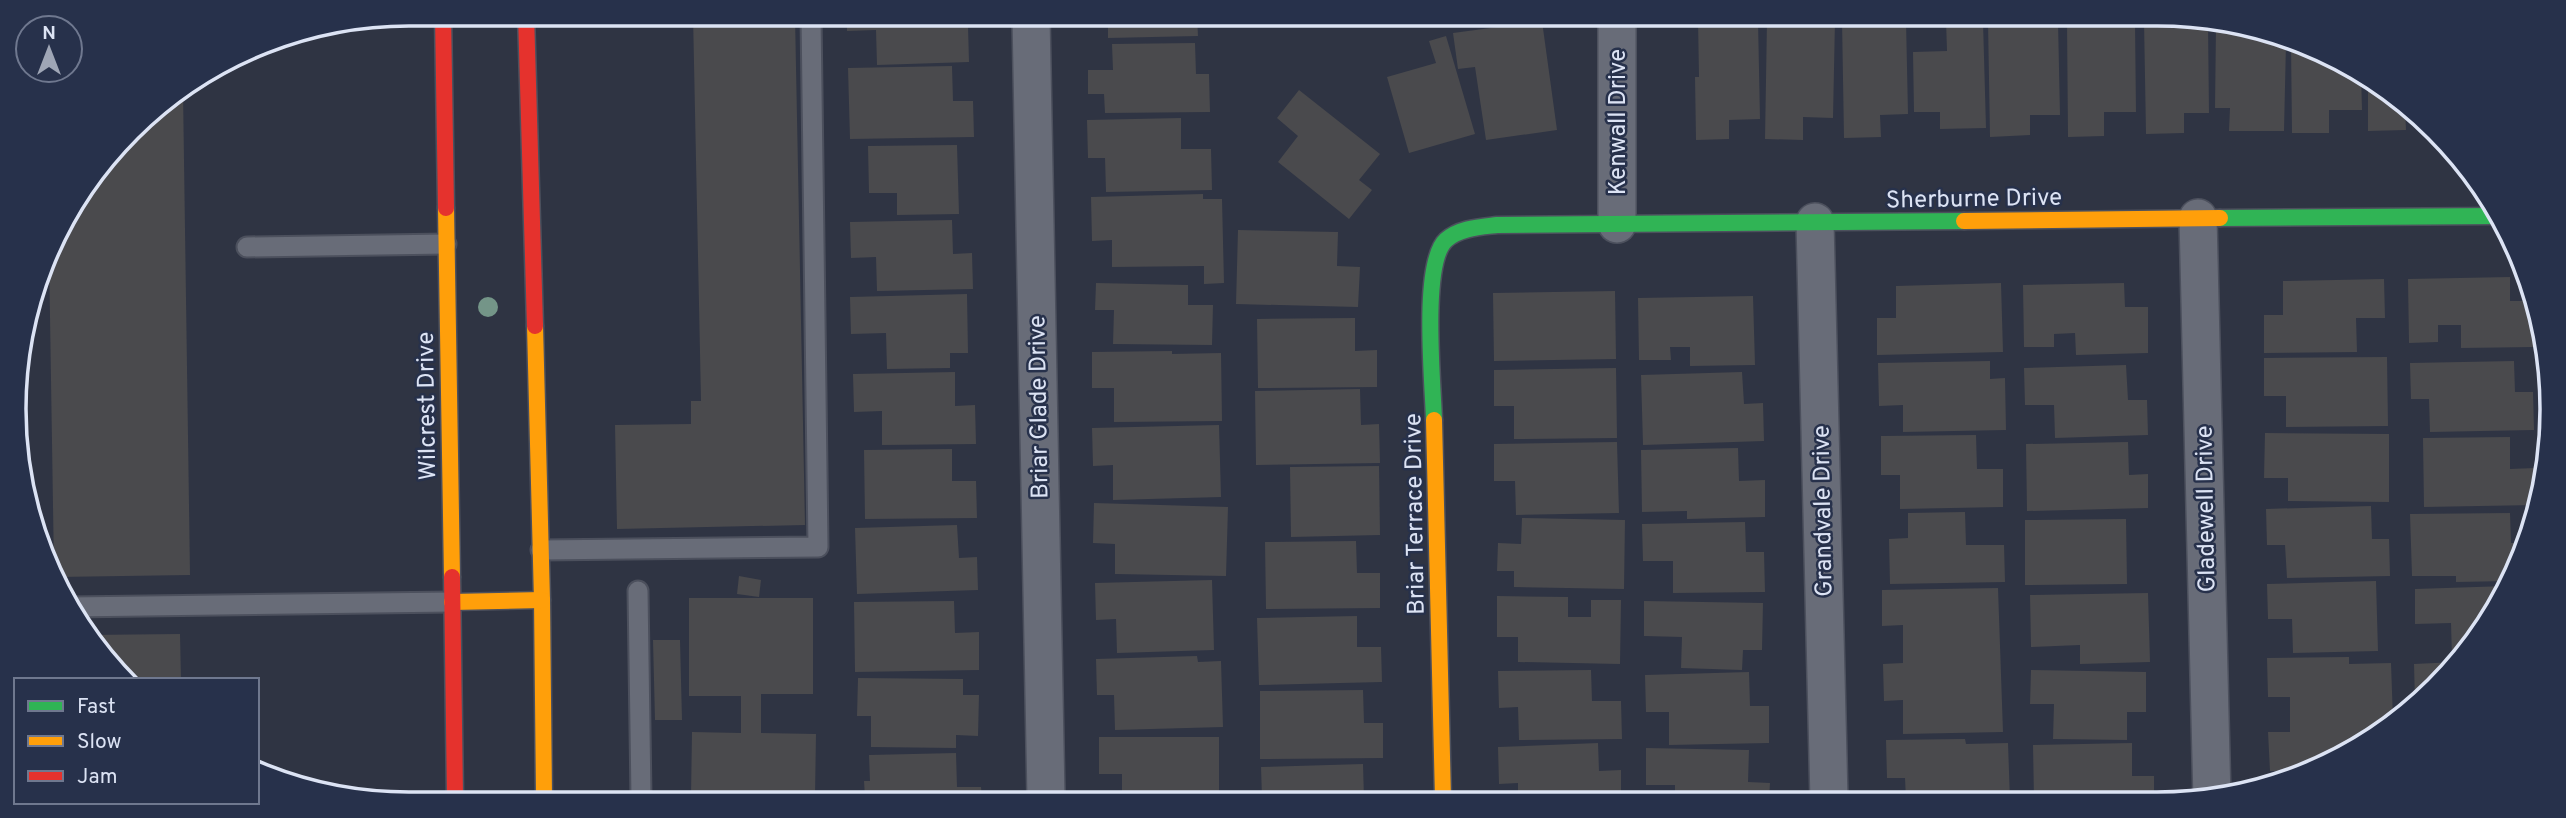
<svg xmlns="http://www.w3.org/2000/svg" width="2566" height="818" font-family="Overpass,sans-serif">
<rect width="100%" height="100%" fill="#2f3443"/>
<!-- building -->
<g fill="#4a4a4d">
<polygon points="693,15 795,16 805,525 617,529 615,425 691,424 691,401 701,401"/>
<polygon points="847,16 950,16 950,26 968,26 969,62 877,65 876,30 847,31"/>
<polygon points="1108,17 1197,17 1198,36 1108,38"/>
<polygon points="1698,19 1758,20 1760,119 1729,120 1729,139 1696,140 1695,77 1699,77"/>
<polygon points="1767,20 1835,20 1833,118 1803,117 1803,140 1765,139"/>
<polygon points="1842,20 1906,20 1908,114 1880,115 1881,137 1844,138"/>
<polygon points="1946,20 1983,21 1986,128 1940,129 1940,112 1914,112 1913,52 1947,51"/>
<polygon points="1542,21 1557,130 1486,140 1475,67 1458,69 1453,33"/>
<polygon points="1988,21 2058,21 2060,115 2030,115 2030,135 1990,137"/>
<polygon points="2067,21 2135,21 2136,112 2104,112 2104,136 2068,137"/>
<polygon points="2144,21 2208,22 2209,113 2184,113 2184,133 2146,134"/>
<polygon points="2216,25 2244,26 2286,43 2284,131 2229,131 2230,108 2215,108"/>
<polygon points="1446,36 1475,134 1409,153 1387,77 1436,63 1429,41"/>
<polygon points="1195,43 1196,74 1209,74 1210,112 1105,113 1104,94 1088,94 1088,70 1113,70 1112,44"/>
<polygon points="2291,45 2361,74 2362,110 2329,110 2329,133 2292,133"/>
<polygon points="952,66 953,101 973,101 974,137 850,139 848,68"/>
<polygon points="2368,77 2377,81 2405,109 2406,130 2368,131"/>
<polygon points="1299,90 1380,154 1359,180 1372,190 1349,219 1278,162 1298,136 1277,118"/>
<polygon points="183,91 190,575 57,577 54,569 49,253 55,234 148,112"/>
<polygon points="1181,118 1181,149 1211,149 1212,190 1106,192 1105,158 1088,158 1087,120"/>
<polygon points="957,145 959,214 897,215 897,193 869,193 868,146"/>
<polygon points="1203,194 1203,199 1222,199 1224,283 1204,284 1204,266 1112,267 1112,240 1092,241 1091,197"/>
<polygon points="952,220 953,254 972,253 973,289 877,291 876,257 851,258 850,222"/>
<polygon points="1238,230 1338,232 1337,266 1360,267 1358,307 1236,304"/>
<polygon points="2510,277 2510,301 2531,301 2533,305 2534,347 2461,348 2461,325 2438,325 2438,342 2409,343 2408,279"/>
<polygon points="2384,279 2385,318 2356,318 2357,352 2264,353 2264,315 2283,315 2283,281"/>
<polygon points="1096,283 1188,285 1188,305 1213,305 1212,345 1113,344 1114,310 1095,310"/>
<polygon points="2001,283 2003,352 1877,355 1877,318 1896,318 1896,286"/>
<polygon points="2124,283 2125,307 2148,307 2148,353 2076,355 2075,333 2054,334 2054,347 2024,347 2023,285"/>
<polygon points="1615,291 1616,359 1494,361 1493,293"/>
<polygon points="967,294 968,353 950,353 950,368 887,369 886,333 851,334 850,297"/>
<polygon points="1753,296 1755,365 1690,366 1690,347 1670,347 1671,360 1639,360 1638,298"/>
<polygon points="1355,318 1355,351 1377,350 1377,387 1258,388 1257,319"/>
<polygon points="1172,351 1172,354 1221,353 1222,421 1114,422 1114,388 1092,388 1092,352"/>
<polygon points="2387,357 2388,426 2286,427 2286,396 2264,396 2264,358"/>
<polygon points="1990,361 1990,379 2005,378 2006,430 1903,432 1903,405 1879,406 1878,363"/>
<polygon points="2514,361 2515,392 2533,392 2534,430 2430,432 2429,399 2411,399 2410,363"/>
<polygon points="2126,365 2128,400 2147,400 2148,435 2055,438 2054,405 2025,405 2024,368"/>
<polygon points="1616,368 1617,438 1514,439 1514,406 1494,406 1494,370"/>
<polygon points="955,372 955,406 975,405 976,444 882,445 882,411 854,412 853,374"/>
<polygon points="1742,372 1744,404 1763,403 1764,441 1643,445 1641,375"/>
<polygon points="1360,389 1361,425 1379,424 1380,463 1256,465 1255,391"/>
<polygon points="1219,425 1221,497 1113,500 1113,465 1093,466 1092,428"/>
<polygon points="2265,433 2389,434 2389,502 2288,501 2288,478 2264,478"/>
<polygon points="1976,435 1977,469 2003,469 2003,507 1900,509 1900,475 1881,475 1881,436"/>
<polygon points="2510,437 2510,469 2535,468 2536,505 2424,507 2423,438"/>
<polygon points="1617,442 1619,513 1516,515 1515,481 1494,481 1494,444"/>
<polygon points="2128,442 2129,475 2148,474 2148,508 2027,511 2026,444"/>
<polygon points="1738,448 1739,481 1765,480 1765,517 1687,519 1687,511 1642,512 1641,450"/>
<polygon points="952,449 952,481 976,481 977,518 865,519 864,450"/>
<polygon points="1379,466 1380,535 1291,537 1290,467"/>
<polygon points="1094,503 1228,507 1226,576 1115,574 1115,544 1093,543"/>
<polygon points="2371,506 2372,539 2389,539 2390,576 2287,578 2285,545 2267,545 2266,509"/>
<polygon points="1965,512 1966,545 2004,545 2005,582 1890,584 1889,539 1908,538 1908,513"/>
<polygon points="2510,513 2511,543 2523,543 2509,581 2456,582 2456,576 2412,576 2410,514"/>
<polygon points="1522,518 1625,520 1624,589 1514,587 1514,571 1497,571 1498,543 1521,544"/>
<polygon points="2126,519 2127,584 2025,585 2025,520"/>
<polygon points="1745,522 1746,552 1764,552 1765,592 1673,593 1673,561 1643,561 1642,524"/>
<polygon points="957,525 959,558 977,557 978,590 857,594 855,528"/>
<polygon points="1356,541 1357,573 1380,573 1380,608 1266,609 1265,542"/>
<polygon points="739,576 761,580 759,597 737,594"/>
<polygon points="1212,580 1214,650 1117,653 1116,619 1096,620 1095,583"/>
<polygon points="2376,581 2378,651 2293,653 2292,619 2268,619 2267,584"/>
<polygon points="2507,586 2499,606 2460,658 2452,658 2451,623 2415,624 2415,589"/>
<polygon points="1998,588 2003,732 1903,734 1903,700 1884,701 1883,664 1903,663 1903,625 1882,626 1882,590"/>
<polygon points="2148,593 2150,662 2080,664 2080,645 2031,647 2030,595"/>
<polygon points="1497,596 1568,597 1568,617 1591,617 1591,600 1621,600 1620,664 1518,662 1518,637 1497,637"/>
<polygon points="689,598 813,598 813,694 761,694 761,733 816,734 815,797 691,797 692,732 741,733 741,696 689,696"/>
<polygon points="954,601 955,633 979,632 979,670 855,672 854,602"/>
<polygon points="1644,601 1763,603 1762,650 1743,650 1742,670 1681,668 1682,637 1644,636"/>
<polygon points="1357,616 1357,647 1381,647 1382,682 1259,685 1257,618"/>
<polygon points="180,634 181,680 132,680 87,635"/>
<polygon points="653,640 680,640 682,720 655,720"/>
<polygon points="1197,656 1198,662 1221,661 1223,727 1115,730 1114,695 1097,695 1096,659"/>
<polygon points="2349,657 2349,664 2391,663 2393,720 2380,728 2364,729 2364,740 2332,763 2289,776 2289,771 2270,771 2268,732 2290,732 2290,697 2268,697 2267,658"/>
<polygon points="2456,662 2436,689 2415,702 2414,664"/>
<polygon points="1591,670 1592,701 1621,701 1622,739 1519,740 1518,707 1499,708 1498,671"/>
<polygon points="2031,670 2146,672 2146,712 2127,712 2127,740 2053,739 2054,704 2030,704"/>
<polygon points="1749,672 1750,706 1769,706 1769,743 1669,745 1669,712 1646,712 1645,675"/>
<polygon points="858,678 963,679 963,695 979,695 978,736 956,735 956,748 871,747 871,716 857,716"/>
<polygon points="1363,690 1364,723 1383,723 1383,758 1260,759 1260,691"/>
<polygon points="1099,737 1219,737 1219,798 1122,798 1122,774 1099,774"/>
<polygon points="1965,739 1966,744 2008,743 2010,800 1906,800 1905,778 1887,778 1886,740"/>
<polygon points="1598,743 1599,771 1621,770 1621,799 1518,799 1518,783 1499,784 1498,747"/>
<polygon points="2132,743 2132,776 2154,776 2154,800 2034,800 2033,745"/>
<polygon points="1646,748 1749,750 1748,782 1770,783 1769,800 1675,799 1675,785 1646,785"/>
<polygon points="956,753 957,787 981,787 982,798 865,798 864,781 870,781 869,755"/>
<polygon points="1363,764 1364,799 1262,798 1261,767"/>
</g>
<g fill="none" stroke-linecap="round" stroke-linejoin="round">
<defs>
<g id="lane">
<polyline points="247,247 446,244"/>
<polyline points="541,550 818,547 811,16"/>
<polyline points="638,591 641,797"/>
<polyline points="71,607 452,602"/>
</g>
<g id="street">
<polyline points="1031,17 1046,798"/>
<polyline points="1617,19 1617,224"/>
<polyline points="2198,218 2212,800"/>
<polyline points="1815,222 1829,800"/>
</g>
<g id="fast">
<polyline points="2220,218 2496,216"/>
<path d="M1434,420c-1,-36 -13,-157 12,-180 13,-12 34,-13 51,-15l467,-4"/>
</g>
<g id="slow">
<polyline points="446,208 452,577"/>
<polyline points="1964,221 2220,218"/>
<polyline points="535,326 542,600 544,797"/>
<polyline points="1434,420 1443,799"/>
<polyline points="452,602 542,600"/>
</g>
<g id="jam">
<polyline points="443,14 446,208"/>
<polyline points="526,14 535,326"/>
<polyline points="452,577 455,797"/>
</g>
</defs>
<!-- lane casing -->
<use href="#lane" stroke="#4c505d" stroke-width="23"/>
<!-- street casing -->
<use href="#street" stroke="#4c505d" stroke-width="40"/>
<!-- fast casing -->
<use href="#fast" stroke="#4c505d" stroke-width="19"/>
<!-- slow casing -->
<use href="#slow" stroke="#4c505d" stroke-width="19"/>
<!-- jam casing -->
<use href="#jam" stroke="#4c505d" stroke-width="19"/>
<!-- lane -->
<use href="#lane" stroke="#686c78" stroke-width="19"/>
<!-- street -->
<use href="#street" stroke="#686c78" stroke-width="37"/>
<!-- fast -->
<use href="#fast" stroke="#30b455" stroke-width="16"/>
<!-- slow -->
<use href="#slow" stroke="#ff9f0a" stroke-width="16"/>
<!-- jam -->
<use href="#jam" stroke="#e5322d" stroke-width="16"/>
</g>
<!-- trees -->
<circle fill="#749588" cx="488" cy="307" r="10"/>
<g text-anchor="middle" stroke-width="5" stroke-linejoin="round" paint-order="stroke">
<!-- street labels -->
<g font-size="24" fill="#dce3f4" stroke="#27314b">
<text transform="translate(1617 122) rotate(-90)" y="8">Kenwall Drive</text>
<text transform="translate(1974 198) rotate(-1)" y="8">Sherburne Drive</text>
<text transform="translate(426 406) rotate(-91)" y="8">Wilcrest Drive</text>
<text transform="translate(1038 407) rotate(-91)" y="8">Briar Glade Drive</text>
<text transform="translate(2205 509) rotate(-91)" y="8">Gladewell Drive</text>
<text transform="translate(1822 511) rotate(-91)" y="8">Grandvale Drive</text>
<text transform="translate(1414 514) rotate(-91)" y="8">Briar Terrace Drive</text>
</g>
</g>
<!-- crop -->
<path d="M0 0H2566V818H0ZM409 26H2157A383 383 0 0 1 2540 409V409A383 383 0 0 1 2157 792H409A383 383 0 0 1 26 409V409A383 383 0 0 1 409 26Z" fill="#27314b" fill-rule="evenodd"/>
<path fill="none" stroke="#dce3f4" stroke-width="3.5" d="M409 26H2157A383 383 0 0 1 2540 409V409A383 383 0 0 1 2157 792H409A383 383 0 0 1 26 409V409A383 383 0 0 1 409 26Z"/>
<!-- legend -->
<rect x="14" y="678" width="245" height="126" fill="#27314b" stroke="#6f788f" stroke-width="2"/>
<rect x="28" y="701" width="35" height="10" fill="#30b455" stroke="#6f788f" stroke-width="2"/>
<text x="77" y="713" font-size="21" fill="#dce3f4">Fast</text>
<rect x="28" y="736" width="35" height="10" fill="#ff9f0a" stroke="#6f788f" stroke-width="2"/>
<text x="77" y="748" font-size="21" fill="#dce3f4">Slow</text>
<rect x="28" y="771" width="35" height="10" fill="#e5322d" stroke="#6f788f" stroke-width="2"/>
<text x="77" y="783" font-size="21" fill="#dce3f4">Jam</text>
<!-- north arrow -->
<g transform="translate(49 49)"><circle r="33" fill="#27314b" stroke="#6f788f" stroke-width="2"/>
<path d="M0-5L12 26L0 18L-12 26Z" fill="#9fa6b6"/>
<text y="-10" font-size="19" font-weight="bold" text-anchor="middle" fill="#dce3f4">N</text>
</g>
</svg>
